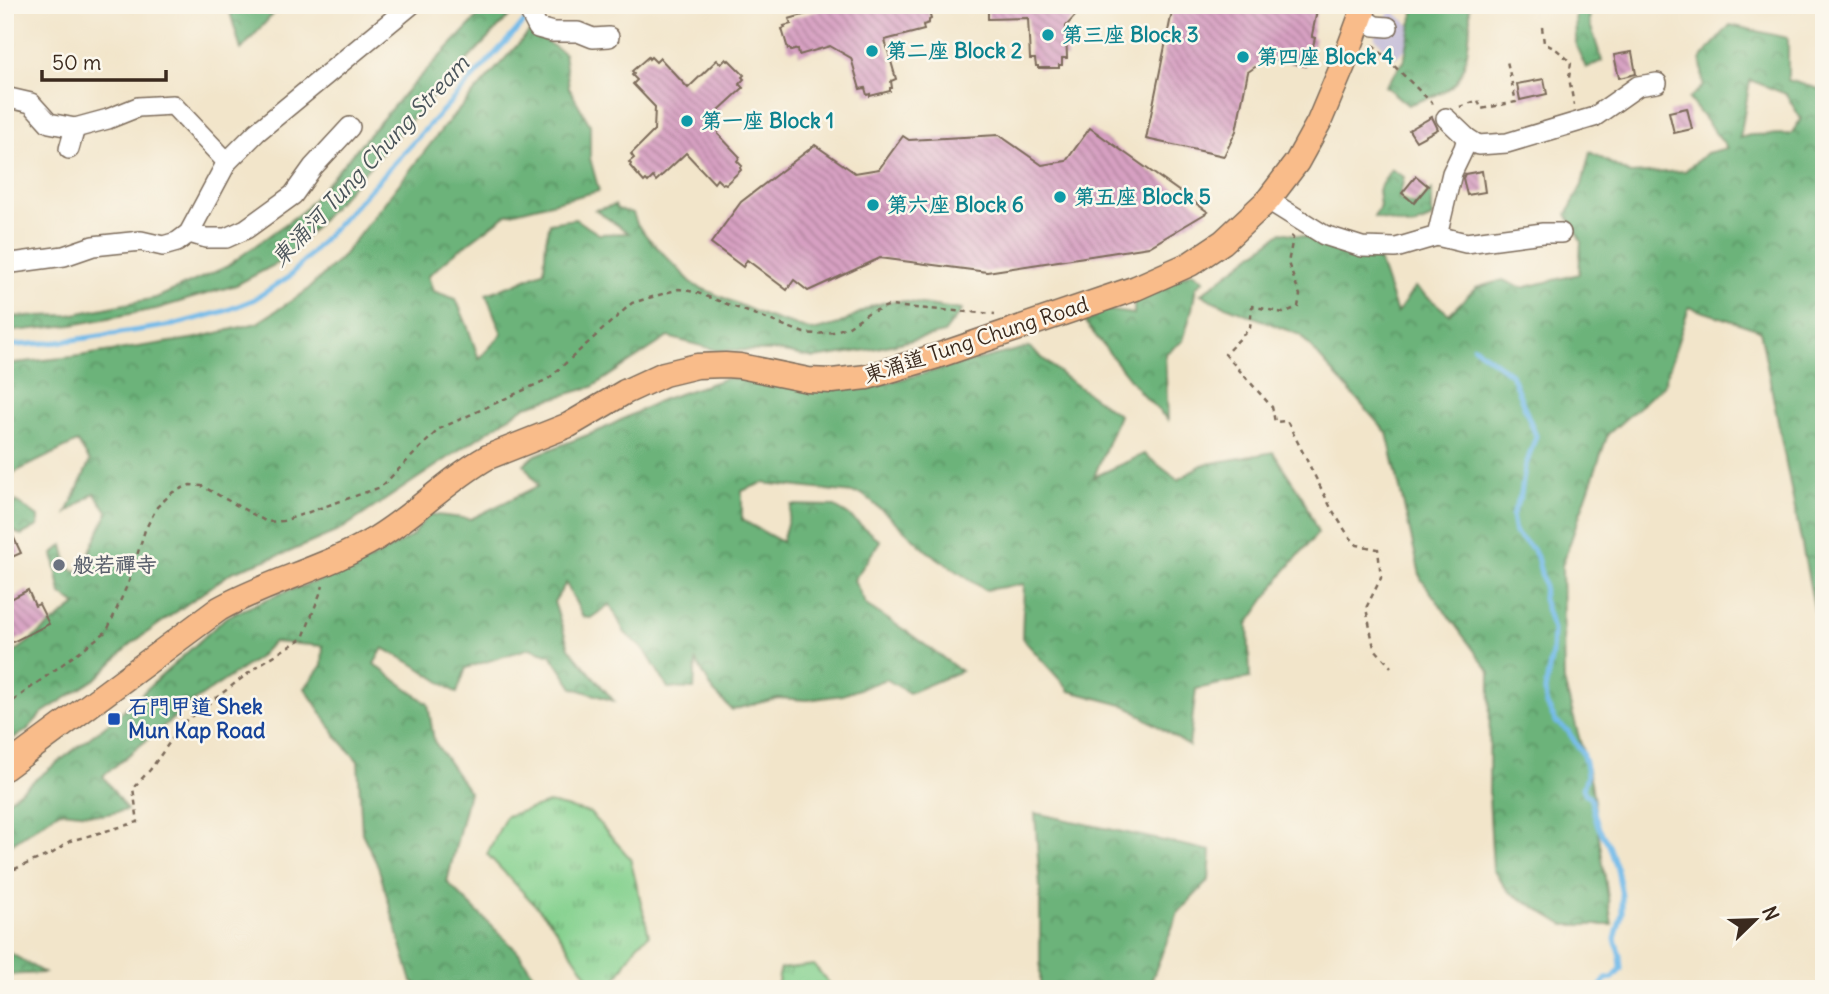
<svg xmlns="http://www.w3.org/2000/svg" width="1829" height="994" font-family="Delius,'LXGW WenKai TC',sans-serif">
<defs>
<pattern id="grass-tufts" width="24" height="20" patternUnits="userSpaceOnUse" patternTransform="scale(1.75)"><rect width="24" height="20" fill="#85d18f"/><path d="M3 7l-1-3M5 7V3M7 7l1-3M15 17l-1-3M17 17v-4M19 17l1-3" fill="none" stroke="#6eaa74"/></pattern>
<pattern id="forest-crowns" width="20" height="18" patternUnits="userSpaceOnUse" patternTransform="scale(1.75)"><rect width="20" height="18" fill="#6cb37a"/><path d="M2 6a3 3 0 1 1 6 0M12 15a3 3 0 1 1 6 0" fill="none" stroke="#5a9263"/></pattern>
<pattern id="building-back-hatch" width="6" height="6" patternUnits="userSpaceOnUse" patternTransform="scale(1.75)"><rect width="6" height="6" fill="#d7a0c2"/><path d="M-1 5l2 2M0 0l6 6M5-1l2 2" fill="none" stroke="#b0839d"/></pattern>
</defs>
<rect width="100%" height="100%" fill="#fbf7ec"/>
<filter id="ink" filterUnits="userSpaceOnUse"><feTurbulence type="fractalNoise" baseFrequency=".0143" numOctaves="2"/><feDisplacementMap in="SourceGraphic" scale="14" xChannelSelector="R" yChannelSelector="G"/><feConvolveMatrix kernelMatrix="1 2 1 2 8 2 1 2 1" color-interpolation-filters="sRGB"/></filter>
<filter id="wash" filterUnits="userSpaceOnUse"><feTurbulence type="fractalNoise" baseFrequency=".00686" numOctaves="4" result="noise"/><feDisplacementMap in="SourceGraphic" scale="28" xChannelSelector="R" yChannelSelector="G"/><feGaussianBlur stdDeviation="1.57" result="paint"/><feColorMatrix in="noise" values="0 0 0 0 0 0 0 0 0 0 0 0 0 0 0 0 0 1.4 0 .05"/><feComposite in="paint" operator="in"/></filter>
<g filter="url(#wash)">
<rect width="100%" height="100%" fill="#f2e5ca"/>
<!-- industrial -->
<polygon fill="#c7c0d9" points="1391,9 1422,36 1395,58 1374,37"/>
<!-- grass -->
<g fill="url(#grass-tufts)" stroke="#607e56" stroke-width="2">
<polygon points="549,803 590,813 630,858 649,935 637,945 610,989 596,989 551,922 487,854 506,816"/>
<polygon points="814,965 834,989 777,989 780,969"/>
</g>
<!-- forest -->
<g fill="url(#forest-crowns)" stroke="#546e4c" stroke-width="2" fill-rule="evenodd">
<polygon points="228,5 281,5 241,50"/>
<polygon points="489,5 514,5 516,9 419,111 317,225 282,261 236,285 156,309 72,325 5,332 5,317 69,315 156,298 226,267 303,211 403,95"/>
<path d="M1413,5h56c3,19 -1,66 -15,79 -12,11 -31,15 -46,21l-23,-19 19,-25 9,-45z"/>
<polygon points="1575,5 1591,5 1589,21 1602,61 1586,68 1576,46"/>
<path d="M1730,25l58,13v42l31,9 5,-2v540l-9,-15 -55,-282 -71,-23 -25,78 -56,49 -46,132 2,115 27,101 21,143h-48l-56,-34 -15,-21 -4,-74 1,-124 -69,-93 -34,-146 -87,-98 -87,-34 -12,-7 81,-62 44,9 47,1 24,71 18,-26 34,27 27,-26 27,-8 19,8 57,-14 2,-33 -14,-27 15,-29 8,-33 40,22 55,-3 22,-18 20,-5 -38,-49 14,-13 -2,-28zM1750,80l36,14 15,25 -10,15 -41,1 -10,3z"/>
<polygon points="530,31 564,53 569,88 590,125 590,158 599,191 507,214 451,256 428,276 433,291 456,299 467,325 479,359 502,334 486,294 515,284 544,271 546,240 550,223 575,219 599,234 629,233 595,210 615,205 617,209 633,213 637,224 649,239 694,285 765,316 813,331 839,324 872,306 886,302 901,301 962,310 944,333 868,350 814,358 778,351 716,350 668,337 592,387 526,406 340,530 289,552 232,572 131,644 97,678 42,713 26,731 5,743 5,657 15,652 76,605 61,594 53,554 63,545 69,569 85,573 91,549 108,512 94,493 67,513 90,461 77,442 5,477 5,364 72,357 197,338 257,323 305,292 341,258 447,123"/>
<polygon points="1391,169 1404,177 1399,199 1414,205 1432,190 1432,218 1412,227 1374,217 1380,206 1378,190"/>
<polygon points="1193,272 1204,280 1196,287 1192,309 1183,341 1165,354 1168,420 1141,393 1084,321 1094,308 1134,314 1134,296"/>
<polygon points="1029,347 1065,377 1119,415 1094,477 1144,454 1178,480 1202,465 1273,452 1303,498 1318,533 1285,571 1248,624 1250,678 1196,689 1189,746 1126,706 1070,691 1022,638 1024,584 985,590 927,551 889,516 862,494 762,483 742,491 742,520 782,542 792,505 833,506 847,514 880,541 854,580 866,605 906,631 961,671 909,693 886,679 843,695 807,700 778,698 732,710 714,692 696,661 694,689 668,688 646,652 625,633 610,604 591,618 583,617 566,583 554,602 569,648 614,701 573,688 551,655 530,648 466,668 457,693 415,665 383,648 374,664 428,704 434,741 469,792 447,882 519,953 543,989 426,989 412,982 378,866 362,833 358,761 337,737 305,688 322,665 323,646 273,642 258,658 194,701 103,776 127,810 102,815 60,811 5,848 5,803 114,719 226,617 279,594 354,569 412,536 429,514 471,519 538,486 524,464 536,455 603,429 661,400 727,378 870,387"/>
<polygon points="16,501 38,517 38,526 21,535 5,525"/>
<polygon points="1035,813 1211,851 1209,880 1178,913 1148,989 1040,989 1040,888"/>
<polygon points="5,950 44,973 5,975"/>
</g>
<g fill="none" stroke-linecap="round" stroke-linejoin="round">
<!-- stream -->
<g stroke="#71bae9" stroke-width="5">
<polyline points="5,346 59,342 173,325 225,311 253,300 290,276 528,18"/>
<polyline points="1474,347 1511,374 1536,436 1525,468 1521,494 1512,516 1515,533 1533,549 1537,557 1544,585 1543,599 1553,630 1552,654 1545,690 1546,703 1556,722 1568,731 1582,753 1585,762 1587,776 1583,788 1585,793 1590,797 1598,827 1609,845 1617,869 1622,896 1622,913 1615,939 1620,956 1621,969 1613,978 1606,979 1598,989"/>
</g>
</g>
<g id="blocks">
<!-- building -->
<g fill="url(#building-back-hatch)">
<polygon points="838,5 927,5 931,19 929,20 929,23 923,25 924,30 885,40 896,79 891,81 892,88 890,88 890,91 870,96 870,94 867,95 865,88 860,89 851,58 830,46 799,55 798,49 791,51 790,49 788,49 782,29 785,28 784,26 791,24 789,19"/>
<polygon points="988,5 1085,5 1066,26 1067,58 1062,58 1062,65 1059,65 1059,68 1038,68 1038,66 1036,66 1035,59 1030,59 1028,18 988,19"/>
<polygon points="1196,5 1318,5 1312,35 1312,37 1315,38 1310,59 1308,58 1305,66 1268,58 1248,72 1236,131 1224,156 1146,139 1173,7 1195,11"/>
<polygon points="1632,52 1636,74 1619,78 1614,55"/>
<polygon points="648,57 649,59 651,57 656,62 660,58 688,88 717,60 721,64 726,59 728,61 729,60 744,75 742,77 744,79 739,84 743,88 719,110 718,134 740,157 737,161 742,166 740,168 741,170 726,184 724,183 722,184 717,179 714,183 686,153 656,181 653,177 648,182 646,180 644,182 630,166 631,164 629,162 634,158 631,154 654,131 655,107 633,84 637,80 632,75 634,73 632,71"/>
<polygon points="1544,79 1547,94 1520,100 1517,84"/>
<polygon points="1687,108 1692,129 1674,133 1669,112"/>
<polygon points="1432,117 1438,129 1416,141 1409,130"/>
<polygon points="1090,128 1208,212 1149,247 987,272 880,258 808,291 794,280 787,290 747,260 743,267 711,243 741,202 815,145 855,173 879,169 903,136 909,140 999,135 1042,165 1066,161"/>
<polygon points="1482,171 1485,192 1467,195 1463,178 1465,174"/>
<polygon points="1416,176 1428,186 1414,203 1402,193"/>
<polygon points="5,519 21,553 5,560"/>
<polygon points="28,590 35,606 39,604 49,624 5,646 5,602"/>
</g>
</g>
</g>
<g filter="url(#ink)">
<use href="#blocks" fill-opacity="0" stroke="#7b6b5a" stroke-width="2"/>
<g fill="none" stroke-linecap="round" stroke-linejoin="round">
<defs>
<g id="minor">
<polyline points="526,5 538,28 553,32 578,32 593,38 609,37"/>
<polyline points="1360,17 1375,26 1388,27"/>
<polyline points="5,97 31,103 49,123 75,128 108,119 138,107 173,105 227,162"/>
<polyline points="1446,118 1467,138 1478,145 1507,143 1594,117 1638,86 1657,83"/>
<polyline points="69,149 75,128"/>
<polyline points="1268,200 1324,235 1362,247 1396,248 1437,236 1452,173 1464,148 1467,138"/>
<polyline points="189,233 206,238 226,238 246,229 293,195 313,167 350,127"/>
<polyline points="1437,236 1466,243 1543,233 1561,233"/>
<polyline points="5,264 64,256 93,246 141,241 163,246 177,242 189,233 227,162 257,132 411,5"/>
</g>
<path id="major" d="M5,768l214,-159c50,-28 107,-41 156,-70 40,-24 72,-59 113,-82l81,-32 56,-33 39,-18 33,-8 28,-1 15,1 68,14 24,1 35,-4 70,-21 199,-68 54,-24 33,-22 45,-42 29,-38 22,-40 24,-57 22,-60"/>
</defs>
<!-- minor casing -->
<use href="#minor" stroke="#7b6b5a" stroke-width="22"/>
<!-- major casing -->
<use href="#major" stroke="#7b6b5a" stroke-width="27"/>
<!-- path -->
<g stroke="#7b6b5a" stroke-width="2.5" stroke-dasharray="5 5" stroke-linecap="butt">
<polyline points="1542,27 1544,43 1557,50 1571,62 1569,78 1574,105"/>
<polyline points="1373,45 1433,104"/>
<polyline points="1460,107 1478,100 1481,109 1516,102 1507,61"/>
<polyline points="1291,236 1293,238 1288,263 1300,295 1298,307 1283,313 1252,306 1250,328 1225,354 1272,407 1275,422 1287,421 1331,508 1348,535 1357,545 1378,549 1381,578 1366,608 1374,648 1391,667"/>
<polyline points="5,707 107,631 129,581 145,530 157,507 173,492 190,485 202,486 267,522 283,521 381,487 439,429 548,379 632,303 679,289 695,292 804,333 817,334 833,332 849,326 868,313 888,306 995,314"/>
<polyline points="5,873 53,853 70,841 138,822 133,788 150,770 184,722 262,663 303,638 323,586"/>
</g>
<!-- minor -->
<use href="#minor" stroke="#fff" stroke-width="19"/>
<!-- major -->
<use href="#major" stroke="#f9bc8a" stroke-width="24"/>
</g>
</g>
<!-- markers -->
<g fill="#0f9aa8" stroke="#fbf7ec" stroke-width="2.5">
<circle cx="1048" cy="35" r="7"/>
<circle cx="872" cy="51" r="7"/>
<circle cx="1243" cy="57" r="7"/>
<circle cx="687" cy="121" r="7"/>
<circle cx="1060" cy="197" r="7"/>
<circle cx="873" cy="205" r="7"/>
</g>
<circle fill="#6b7280" stroke="#fbf7ec" stroke-width="2.5" cx="59" cy="565" r="7"/>
<rect fill="#1a4fb4" stroke="#fbf7ec" stroke-width="2.5" x="107" y="712" width="14" height="14" rx="3.5"/>
<g text-anchor="middle" stroke-width="5" stroke-linejoin="round" paint-order="stroke">
<!-- culture labels -->
<g font-size="21" font-weight="bold" fill="#0d838f" stroke="#fbf7ec" text-anchor="start">
<text x="1062" y="42">第三座 Block 3</text>
<text x="886" y="58">第二座 Block 2</text>
<text x="1257" y="64">第四座 Block 4</text>
<text x="701" y="128">第一座 Block 1</text>
<text x="1074" y="204">第五座 Block 5</text>
<text x="887" y="212">第六座 Block 6</text>
</g>
<!-- street labels -->
<g font-size="21" fill="#3b2a1e" stroke="#fbf7ec">
<text transform="translate(976 340) rotate(-18)" y="7">東涌道 Tung Chung Road</text>
</g>
<!-- worship labels -->
<g font-size="21" font-weight="bold" fill="#5b616d" stroke="#fbf7ec" text-anchor="start">
<text x="73" y="572">般若禪寺</text>
</g>
<!-- transit labels -->
<g font-size="21" font-weight="bold" fill="#164399" stroke="#fbf7ec" text-anchor="start">
<text x="128" y="714">石門甲道 Shek<tspan x="128" dy="24">Mun Kap Road</tspan></text>
</g>
<!-- water labels -->
<g font-size="23" font-style="italic" fill="#4b555b" stroke="#fbf7ec">
<text transform="translate(370 161) rotate(-47)" y="8">東涌河 Tung Chung Stream</text>
</g>
</g>
<!-- margin -->
<rect width="1829" height="994" fill="none" stroke="#fbf7ec" stroke-width="28"/>
<!-- north arrow -->
<g transform="translate(1755 920) rotate(67)" stroke="#fbf7ec" stroke-width="5" paint-order="stroke">
<path d="M0-5L12 26L0 18L-12 26Z" fill="#3b2a1e"/>
<text y="-10" font-size="19" font-weight="bold" text-anchor="middle" fill="#3b2a1e">N</text>
</g>
<!-- scale -->
<path d="M42 70v10h124v-10" fill="none" stroke="#3b2a1e" stroke-width="3.5"/>
<text x="52" y="70" font-size="21" fill="#3b2a1e" stroke="#fbf7ec" stroke-width="5" paint-order="stroke">50 m</text>
</svg>
